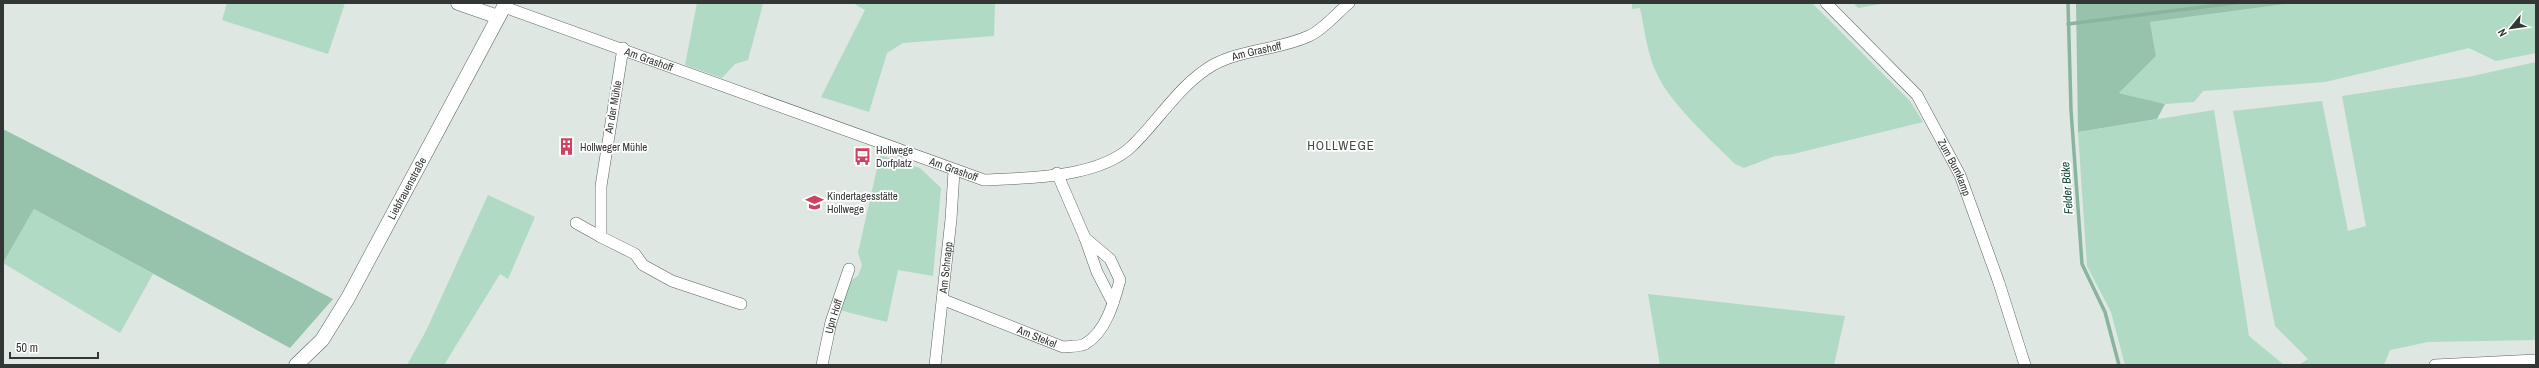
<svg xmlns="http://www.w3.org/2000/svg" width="2539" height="368" font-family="'Archivo Narrow',sans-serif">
<rect width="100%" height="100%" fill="#dee7e2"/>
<!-- green -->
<g fill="#b0dac3">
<polygon points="227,3 345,3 328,54 222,20"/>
<polygon points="697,3 763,4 748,60 735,64 722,78 685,65"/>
<polygon points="853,3 995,3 994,36 903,43 887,53 869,112 821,97 865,10"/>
<path d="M1632,3h180l98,98 13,21 -130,32 -18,2 -31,12 -9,-4c-23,-23 -63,-59 -77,-88 -11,-21 -13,-45 -18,-68l-8,1z"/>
<polygon points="1853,3 1886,3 1858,8"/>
<polygon points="2294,3 2536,3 2536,53 2496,61 2469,48 2325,82 2203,91 2194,102 2165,104 2119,93 2156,56 2150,22"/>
<polygon points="2536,62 2536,340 2428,342 2390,350 2384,365 2299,365 2308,359 2275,326 2233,111 2322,101 2348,231 2366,226 2342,96 2468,77"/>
<polygon points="2214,110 2249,336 2284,365 2125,365 2111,312 2087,266 2078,132"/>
<polygon points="880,155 920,168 941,188 933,276 898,270 887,322 839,310 850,281 858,276 862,265 858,253"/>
<polygon points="488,195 535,217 508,279 500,274 444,365 407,365 426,331"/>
<polygon points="34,209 153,274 120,333 3,263"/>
<polygon points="1648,294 1845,316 1834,365 1660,365"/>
</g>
<!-- forest -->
<g fill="#97c3ac">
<polygon points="2076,3 2293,3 2150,22 2156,56 2119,93 2165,104 2157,119 2078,132"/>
<polygon points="3,129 333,299 290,348 34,209 3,263"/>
</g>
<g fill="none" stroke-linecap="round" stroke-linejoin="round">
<!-- stream -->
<g stroke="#89b49d" stroke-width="3.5">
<polyline points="2068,3 2071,110 2082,264 2105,312 2119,365"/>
<polyline points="2068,24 2234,3"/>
</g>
<defs>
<g id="minor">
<path id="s1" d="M1826,3l91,92 43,80 39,108 26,82"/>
<path id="s2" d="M504,7l480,173c44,-2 115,-2 148,-34 27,-26 48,-62 81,-81 29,-16 66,-15 96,-29 14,-6 28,-23 40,-33"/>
<polyline points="623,48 601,186 601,237 635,254 643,265 672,281 741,304"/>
<polyline points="576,223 601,237"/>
<polyline points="1085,238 1097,272 1113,303"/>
<path id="s3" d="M944,300l119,47c6,-1 16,0 22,-3 21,-12 29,-42 35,-64l-10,-21 -25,-21 -28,-65"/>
<path id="s4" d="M822,365l9,-43 18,-53"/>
<path id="s5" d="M935,365l16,-146 3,-48"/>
<polyline points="2435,365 2536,360"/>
</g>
<g id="tertiary">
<polyline points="458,3 498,17"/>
<path id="s6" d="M296,365l26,-25 26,-42 158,-295"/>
</g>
</defs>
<!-- minor casing -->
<use href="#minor" stroke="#5c6560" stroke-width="12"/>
<!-- tertiary casing -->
<use href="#tertiary" stroke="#5c6560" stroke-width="15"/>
<!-- minor -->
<use href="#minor" stroke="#fff" stroke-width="11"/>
<!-- tertiary -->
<use href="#tertiary" stroke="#fff" stroke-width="14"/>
</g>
<!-- icons -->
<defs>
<symbol id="building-bare" viewBox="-9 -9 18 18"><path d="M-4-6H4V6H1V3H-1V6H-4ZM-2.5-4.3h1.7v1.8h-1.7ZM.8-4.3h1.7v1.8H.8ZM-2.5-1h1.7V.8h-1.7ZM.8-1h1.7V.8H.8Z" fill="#d04060" stroke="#fff" stroke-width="2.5" paint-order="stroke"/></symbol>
<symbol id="bus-bare" viewBox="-9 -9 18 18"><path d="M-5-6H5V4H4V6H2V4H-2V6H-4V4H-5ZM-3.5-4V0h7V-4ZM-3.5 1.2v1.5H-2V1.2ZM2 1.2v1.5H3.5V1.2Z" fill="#d04060" stroke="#fff" stroke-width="2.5" paint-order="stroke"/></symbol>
<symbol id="school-bare" viewBox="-9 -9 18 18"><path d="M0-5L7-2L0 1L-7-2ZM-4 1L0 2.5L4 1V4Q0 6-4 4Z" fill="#d04060" stroke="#fff" stroke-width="2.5" paint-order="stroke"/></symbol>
</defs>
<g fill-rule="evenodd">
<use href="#building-bare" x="554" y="134" width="25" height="25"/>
<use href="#bus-bare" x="850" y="144" width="25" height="25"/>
<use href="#school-bare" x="802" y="190" width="25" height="25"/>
</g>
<g text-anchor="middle" stroke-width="3.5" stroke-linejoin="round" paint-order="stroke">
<!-- street labels -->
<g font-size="11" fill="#323634" stroke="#fff">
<text dy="4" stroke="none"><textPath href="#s2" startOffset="826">Am Grashoff</textPath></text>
<text dy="4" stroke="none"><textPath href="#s2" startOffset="154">Am Grashoff</textPath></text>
<text transform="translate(613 107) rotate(-80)" y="4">An der Mühle</text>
<text dy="4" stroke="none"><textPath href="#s1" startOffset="211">Zum Burnkamp</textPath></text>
<text dy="4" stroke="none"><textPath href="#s2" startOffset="478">Am Grashoff</textPath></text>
<text dy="4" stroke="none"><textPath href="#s6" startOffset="210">Liebfrauenstraße</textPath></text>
<text dy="4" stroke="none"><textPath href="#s5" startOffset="98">Am Schnapp</textPath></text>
<text dy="4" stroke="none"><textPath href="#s4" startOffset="50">Upn Hoff</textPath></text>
<text dy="4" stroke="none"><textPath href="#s3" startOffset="100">Am Stekel</textPath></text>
</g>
<!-- poi labels -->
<g font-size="11" fill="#323634" stroke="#fff" text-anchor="start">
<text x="580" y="151">Hollweger Mühle</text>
<text x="876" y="154">Hollwege<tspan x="876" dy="13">Dorfplatz</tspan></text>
<text x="827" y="200">Kindertagesstätte<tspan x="827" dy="13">Hollwege</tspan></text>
</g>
<!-- water labels -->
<g font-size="12" font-style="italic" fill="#0e4630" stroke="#fff">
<text transform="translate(2067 188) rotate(-94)" y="4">Felder Bäke</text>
</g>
<!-- quarter labels -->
<g font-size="13" letter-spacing="1" fill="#414945" stroke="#fff">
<text x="1341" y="150">HOLLWEGE</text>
</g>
</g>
<!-- border -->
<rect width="2539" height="368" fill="none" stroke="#323634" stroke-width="8"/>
<!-- north arrow -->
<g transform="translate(2511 28) rotate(241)" stroke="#ffffff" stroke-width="3" paint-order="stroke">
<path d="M0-3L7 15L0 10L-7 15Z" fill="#323634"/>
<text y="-6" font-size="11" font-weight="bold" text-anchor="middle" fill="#323634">N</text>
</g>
<!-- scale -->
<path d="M10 352v6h88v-6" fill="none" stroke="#323634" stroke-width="2"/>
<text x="16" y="352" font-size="12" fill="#323634" stroke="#ffffff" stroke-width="3" paint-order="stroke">50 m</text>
</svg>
